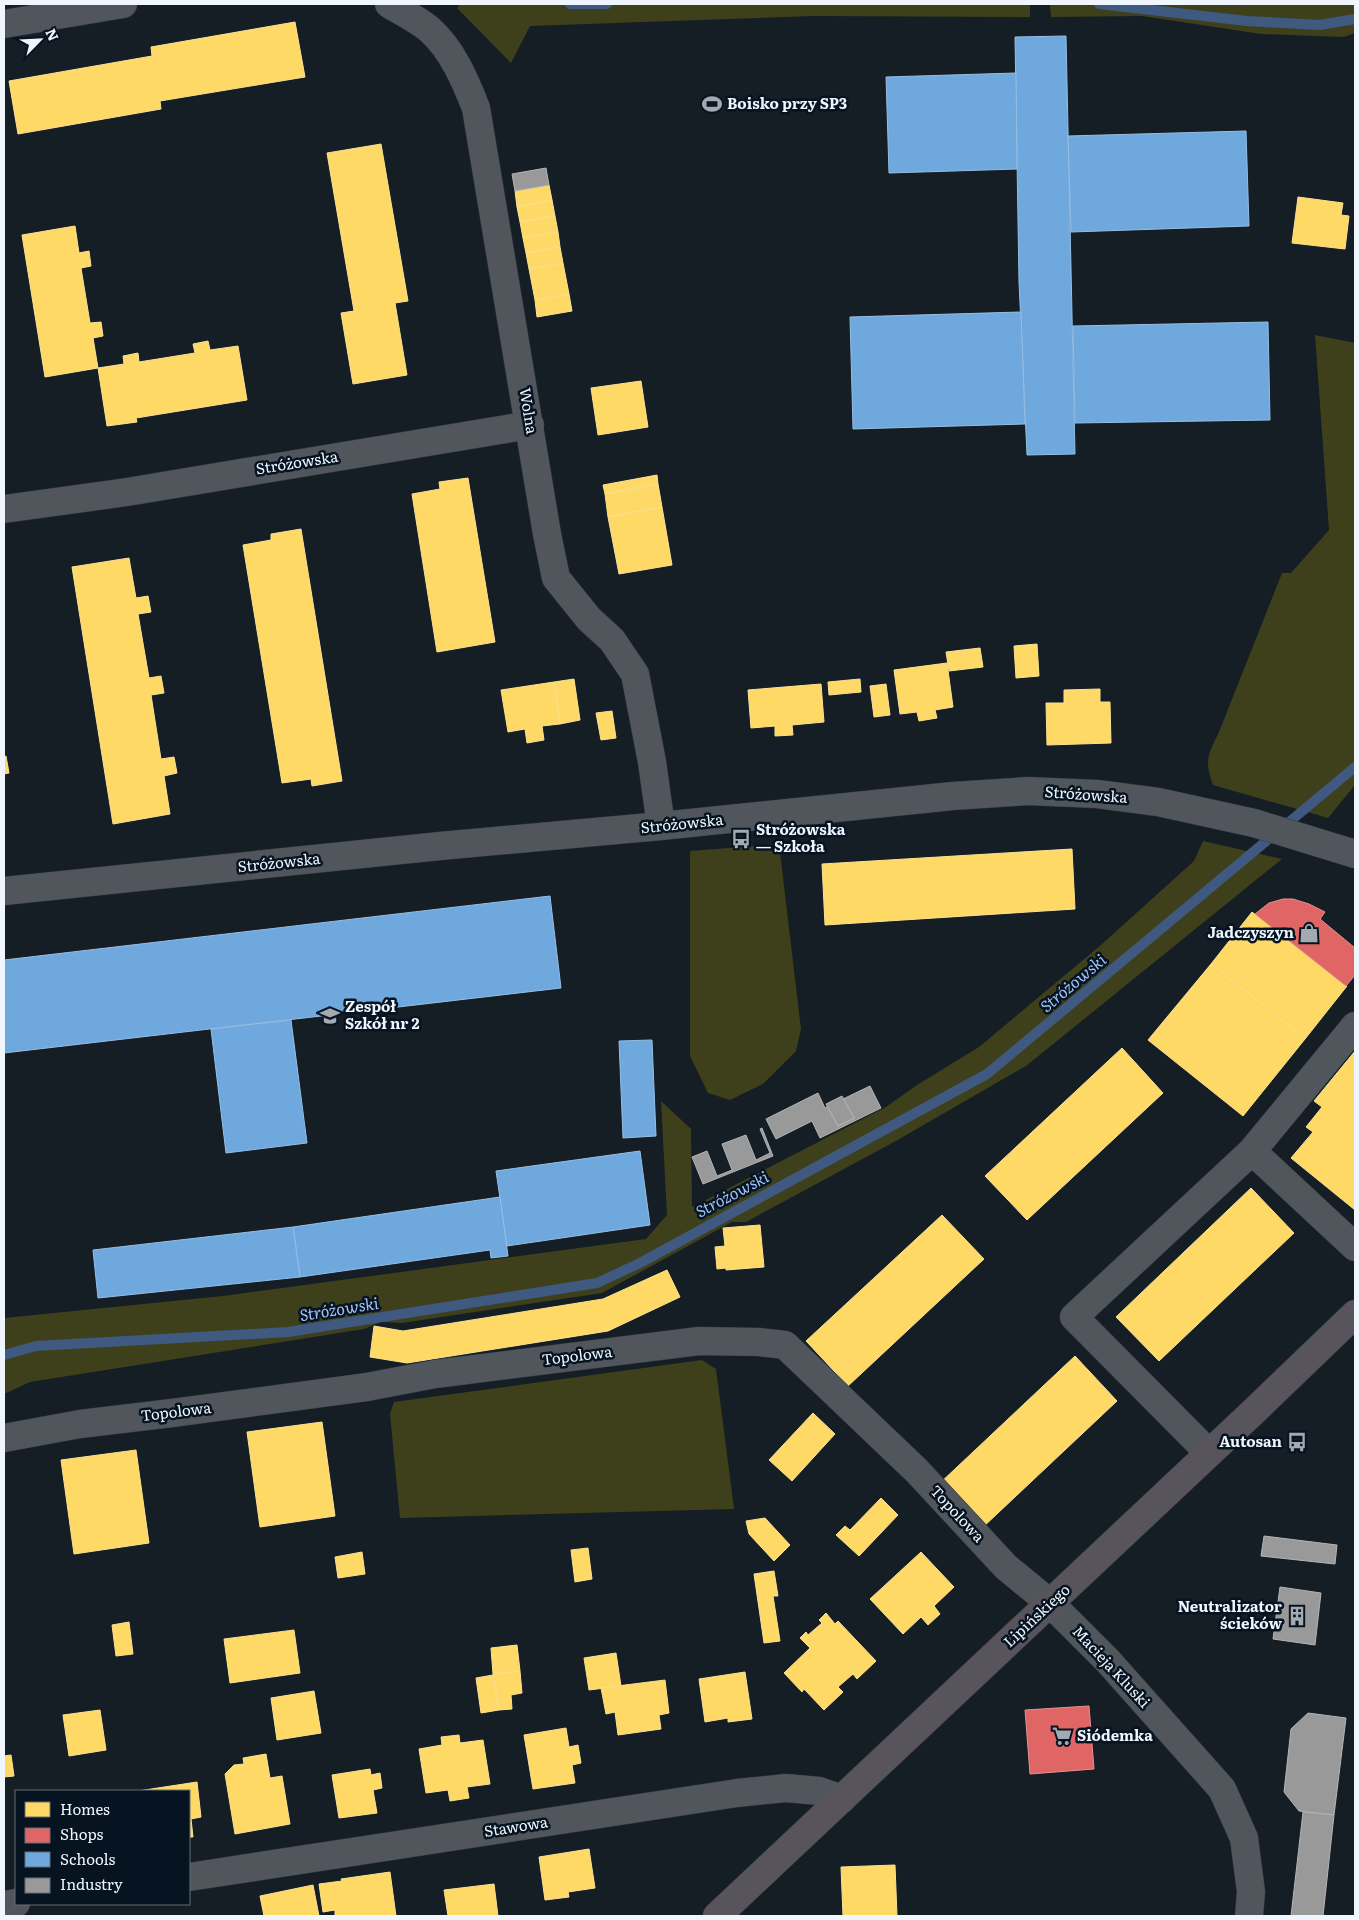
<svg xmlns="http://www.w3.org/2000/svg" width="1359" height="1920" font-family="Literata,serif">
<rect width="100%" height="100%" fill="#151d25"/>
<!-- green -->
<g fill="#3e401b">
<polygon points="460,4 1030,4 1030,17 813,16 530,26 511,63 457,8"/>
<polygon points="1050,4 1355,4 1355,33 1344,37 1261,34 1142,16 1051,17"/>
<path d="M1315,335l40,8v442l-27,33 -115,-33c-9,-25 -5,-30 6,-53l63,-159h9l38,-43z"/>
<polygon points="1203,841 1282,859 1026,1066 894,1142 746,1222 732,1222 602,1293 402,1323 381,1322 364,1329 30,1382 4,1394 4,1318 223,1296 646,1239 667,1215 661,1101 691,1129 692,1207 886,1107 917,1085 979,1047 1101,945 1194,861"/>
<polygon points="779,844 801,1029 796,1051 763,1084 730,1100 708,1093 690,1056 690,851"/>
<polygon points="702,1360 716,1369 734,1509 400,1518 390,1414 394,1402"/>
</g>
<!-- homes -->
<g fill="#ffd966" stroke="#fae294">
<polygon points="295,22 305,77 160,101 161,109 18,134 9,81 152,56 151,47"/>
<polygon points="381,144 408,301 395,303 407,375 353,384 341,313 354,311 327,153"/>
<polygon points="549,185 552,200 517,207 515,191"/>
<polygon points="1298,197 1343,203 1341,215 1349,216 1345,249 1292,243"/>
<polygon points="552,200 555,216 520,222 517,207"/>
<polygon points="555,216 558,232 523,238 520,222"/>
<polygon points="75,226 79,253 89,251 91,266 81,268 90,323 101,322 103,336 93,338 98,368 45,377 22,235"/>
<polygon points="558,232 560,247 526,253 523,238"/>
<polygon points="560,247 563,263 529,269 526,253"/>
<polygon points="563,263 569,294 535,300 529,269"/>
<polygon points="569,294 572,311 537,317 535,300"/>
<polygon points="208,341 210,350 238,346 247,400 136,418 137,422 107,426 98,368 124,364 123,356 138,353 139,362 195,353 193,344"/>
<polygon points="641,381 648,427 598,435 591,388"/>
<polygon points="657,475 658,484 605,494 603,485"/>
<polygon points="468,478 495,642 437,652 412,494 440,489 439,482"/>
<polygon points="658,484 662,507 608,517 605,494"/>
<polygon points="662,507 672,565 619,574 608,517"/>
<polygon points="301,529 342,781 312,786 311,779 282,783 243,545 271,540 271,534"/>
<polygon points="129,558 136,598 148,596 151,612 138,614 149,678 161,676 164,693 151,695 161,759 174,757 177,773 164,776 170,814 113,824 72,567"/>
<polygon points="1037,644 1039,676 1016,678 1014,646"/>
<polygon points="980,648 983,667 949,671 946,652"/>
<polygon points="947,663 953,707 935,710 937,718 919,721 917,712 900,714 894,670"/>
<polygon points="574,679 580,720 560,724 554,682"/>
<polygon points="860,679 861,692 829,695 828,682"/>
<polygon points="554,682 560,724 542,726 544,740 527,743 525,729 508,732 501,690"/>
<polygon points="821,684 824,722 792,725 793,735 775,736 775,726 751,728 748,690"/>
<polygon points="886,684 890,715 874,717 870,686"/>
<polygon points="1100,689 1100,702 1110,702 1111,743 1047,745 1046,703 1064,703 1064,690"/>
<polygon points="612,711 616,738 601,740 596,713"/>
<polygon points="6,756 9,773 4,774 4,757"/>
<polygon points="1072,849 1075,909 825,925 822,864"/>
<polygon points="1252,912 1347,986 1305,1039 1211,964"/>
<polygon points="1211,964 1305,1039 1243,1116 1148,1040"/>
<polygon points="1122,1048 1163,1093 1027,1220 985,1176"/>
<polygon points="1355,1051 1355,1210 1291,1158 1313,1132 1306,1127 1322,1107 1314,1101"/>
<polygon points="1251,1188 1294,1233 1159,1361 1116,1317"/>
<polygon points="942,1215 984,1259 848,1386 806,1341"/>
<polygon points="760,1225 764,1267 726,1270 726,1268 717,1269 715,1247 725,1246 723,1228"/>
<polygon points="667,1270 680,1297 608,1331 407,1363 370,1357 374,1326 403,1331 603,1299"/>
<polygon points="1075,1356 1117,1401 981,1529 939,1484"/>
<polygon points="813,1413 835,1434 792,1481 769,1460"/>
<polygon points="322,1422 335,1516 260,1527 247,1432"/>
<polygon points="136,1450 149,1543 74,1554 61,1460"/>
<polygon points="881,1498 898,1515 859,1556 836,1535 845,1526 850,1530"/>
<polygon points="765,1518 790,1545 774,1561 749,1534 746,1521"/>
<polygon points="588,1548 592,1579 575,1582 571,1550"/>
<polygon points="362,1552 365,1574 338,1578 335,1557"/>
<polygon points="921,1552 954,1587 934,1606 940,1614 928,1625 921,1617 903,1634 870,1599"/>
<polygon points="774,1571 778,1596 773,1596 780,1641 764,1643 754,1574"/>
<polygon points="826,1613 835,1624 838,1621 876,1661 857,1679 853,1674 838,1687 843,1692 824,1710 804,1689 802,1692 784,1673 810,1648 800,1638 806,1632 808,1635 822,1623 819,1620"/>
<polygon points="129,1622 133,1654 116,1656 112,1625"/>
<polygon points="294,1630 300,1673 230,1683 224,1639"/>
<polygon points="517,1645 520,1671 493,1674 491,1648"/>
<polygon points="616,1653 621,1686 589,1690 584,1658"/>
<polygon points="520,1671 522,1693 511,1695 512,1709 499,1710 493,1674"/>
<polygon points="745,1672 752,1719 728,1722 728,1718 705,1722 699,1679"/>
<polygon points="493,1675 499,1710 481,1713 476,1678"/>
<polygon points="665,1680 669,1713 659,1715 661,1729 618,1735 615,1712 606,1714 601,1688"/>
<polygon points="314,1691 321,1733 277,1740 271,1698"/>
<polygon points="100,1710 106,1750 69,1756 63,1715"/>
<polygon points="566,1728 569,1747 578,1745 581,1763 572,1765 575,1783 533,1789 524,1735"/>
<polygon points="459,1735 460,1743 483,1740 490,1784 467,1787 469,1798 450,1801 448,1790 426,1793 419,1749 442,1745 441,1737"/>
<polygon points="266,1754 270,1778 282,1776 290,1824 235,1834 225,1774 234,1765 244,1764 243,1758"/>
<polygon points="11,1755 14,1776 4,1777 4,1756"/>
<polygon points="370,1769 371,1775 380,1773 382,1788 373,1790 377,1813 339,1818 332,1775"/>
<polygon points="197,1782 201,1817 191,1819 193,1837 189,1837 189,1791 138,1791"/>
<polygon points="589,1849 595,1888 568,1892 569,1897 545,1900 539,1857"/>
<polygon points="895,1865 897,1916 843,1916 841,1867"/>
<polygon points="390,1872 396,1916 335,1916 335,1910 323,1912 319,1884 342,1881 341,1879"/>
<polygon points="494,1884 498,1916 448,1916 444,1890"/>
<polygon points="313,1885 319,1916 264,1916 260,1896"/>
</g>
<!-- shops -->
<g fill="#e06666" stroke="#e49194">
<polygon points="1283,899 1293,899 1309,904 1325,912 1320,919 1355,948 1355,975 1346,986 1255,914 1269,903"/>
<polygon points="1089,1706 1094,1769 1030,1774 1025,1710"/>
</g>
<!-- schools -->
<g fill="#6fa8dc" stroke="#95bfe6">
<polygon points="1066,36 1075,454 1027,455 1019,282 1015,37"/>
<polygon points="1016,73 1017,169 889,173 886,77"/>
<polygon points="1246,131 1249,226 1071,232 1068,136"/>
<polygon points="1021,312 1025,424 853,429 850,317"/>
<polygon points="1268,322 1270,420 1075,423 1073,326"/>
<polygon points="550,896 561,988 4,1053 4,960"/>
<polygon points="291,1020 307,1143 226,1153 211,1029"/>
<polygon points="652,1040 656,1136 623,1138 619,1041"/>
<polygon points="640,1151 650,1225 507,1246 496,1171"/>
<polygon points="500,1197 508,1256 491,1258 490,1250 300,1277 293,1227"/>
<polygon points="293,1227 300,1277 98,1298 93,1250"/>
</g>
<!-- industry -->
<g fill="#999" stroke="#b3b5b7">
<polygon points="546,168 549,185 515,191 512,174"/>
<polygon points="870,1086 881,1108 820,1138 812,1121 776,1139 766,1119 818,1093 825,1108 828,1106 838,1126 854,1118 843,1099"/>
<polygon points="842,1096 854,1118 838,1126 826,1104"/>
<polygon points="762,1128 773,1156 703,1184 692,1157 707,1151 717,1176 732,1170 722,1144 746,1135 756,1160 770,1153 760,1129"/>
<polygon points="1264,1536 1337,1545 1335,1564 1261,1556"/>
<polygon points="1280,1587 1321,1593 1315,1645 1273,1639"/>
<polygon points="1308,1713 1346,1718 1334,1815 1299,1811 1284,1792 1291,1729"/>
<polygon points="1303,1812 1334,1815 1323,1916 1291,1916"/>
</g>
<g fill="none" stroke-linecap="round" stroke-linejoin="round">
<!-- stream -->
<g stroke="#405981" stroke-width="10">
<polyline points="570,4 607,4"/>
<polyline points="1099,4 1247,21 1320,25 1355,19"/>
<polyline points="4,1355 36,1346 288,1332 597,1283 640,1263 987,1074 1355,767"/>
</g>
<defs>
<g id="minor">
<path d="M389,4c13,8 28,15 40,25 23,20 36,51 47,79l71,426 9,44 33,41 23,21 23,34 17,88 9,64"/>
<polyline points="4,24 123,4"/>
<polyline points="4,509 127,492 530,425"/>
<polyline points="4,891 440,846 661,826 953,796 1028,791 1097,794 1158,802 1254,823 1355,854"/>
<polyline points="1252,1151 1355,1026"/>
<polyline points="4,1438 80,1424 172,1413 367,1387 435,1374 699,1341 759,1342 785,1345 917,1471 1006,1567 1050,1603 1108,1661 1222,1789 1244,1838 1251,1892 1249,1916"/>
<polyline points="1209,1453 1074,1317 1252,1151 1355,1247"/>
<polyline points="189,1877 737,1793 786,1788 819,1791 842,1799"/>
<polyline points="4,1905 16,1903"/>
</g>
<polyline id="primary" points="717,1916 1252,1413 1355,1314"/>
</defs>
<!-- minor casing -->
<use href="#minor" stroke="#31363d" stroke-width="29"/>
<!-- primary casing -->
<use href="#primary" stroke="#31363d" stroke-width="29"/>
<!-- minor -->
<use href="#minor" stroke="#50565c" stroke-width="28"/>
<!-- primary -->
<use href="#primary" stroke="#58545c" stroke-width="28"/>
</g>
<!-- icons -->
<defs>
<symbol id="stadium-bare" viewBox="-9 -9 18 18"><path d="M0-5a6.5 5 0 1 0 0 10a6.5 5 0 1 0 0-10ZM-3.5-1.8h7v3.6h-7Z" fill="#a3aab2" stroke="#061321" stroke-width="2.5" paint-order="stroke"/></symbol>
<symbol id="bus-bare" viewBox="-9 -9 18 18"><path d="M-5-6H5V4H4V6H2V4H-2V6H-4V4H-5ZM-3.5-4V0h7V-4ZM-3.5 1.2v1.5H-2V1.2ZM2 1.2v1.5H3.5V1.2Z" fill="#a3aab2" stroke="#061321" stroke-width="2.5" paint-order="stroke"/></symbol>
<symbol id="shop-bare" viewBox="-9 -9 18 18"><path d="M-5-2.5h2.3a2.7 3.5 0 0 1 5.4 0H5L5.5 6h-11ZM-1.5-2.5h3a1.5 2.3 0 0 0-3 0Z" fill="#a3aab2" stroke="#061321" stroke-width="2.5" paint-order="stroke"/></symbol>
<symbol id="school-bare" viewBox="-9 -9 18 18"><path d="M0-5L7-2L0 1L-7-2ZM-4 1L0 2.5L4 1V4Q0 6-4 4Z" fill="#a3aab2" stroke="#061321" stroke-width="2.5" paint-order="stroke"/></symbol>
<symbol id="building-bare" viewBox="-9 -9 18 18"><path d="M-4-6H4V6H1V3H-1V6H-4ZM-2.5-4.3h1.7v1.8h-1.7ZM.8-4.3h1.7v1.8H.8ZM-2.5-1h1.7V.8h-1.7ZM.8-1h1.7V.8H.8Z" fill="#a3aab2" stroke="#061321" stroke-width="2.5" paint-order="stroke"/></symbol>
<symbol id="supermarket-bare" viewBox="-9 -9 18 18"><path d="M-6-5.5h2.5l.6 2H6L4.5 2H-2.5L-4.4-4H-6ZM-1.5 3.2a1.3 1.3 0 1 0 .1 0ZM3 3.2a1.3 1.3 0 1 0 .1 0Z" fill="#a3aab2" stroke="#061321" stroke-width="2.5" paint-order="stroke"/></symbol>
</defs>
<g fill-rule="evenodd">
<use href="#stadium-bare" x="698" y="90" width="28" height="28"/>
<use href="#bus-bare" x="727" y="825" width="28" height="28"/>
<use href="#shop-bare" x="1295" y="919" width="28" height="28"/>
<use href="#school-bare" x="316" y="1002" width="28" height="28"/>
<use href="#bus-bare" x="1283" y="1428" width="28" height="28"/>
<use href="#building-bare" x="1283" y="1602" width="28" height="28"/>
<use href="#supermarket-bare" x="1048" y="1722" width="28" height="28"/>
</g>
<g text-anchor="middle" stroke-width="5" stroke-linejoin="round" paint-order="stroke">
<!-- poi labels -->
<g font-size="15" font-weight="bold" fill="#eff6fe" stroke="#061321" text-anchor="start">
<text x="727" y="109">Boisko przy SP3</text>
<text x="756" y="835">Stróżowska<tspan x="756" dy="17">— Szkoła</tspan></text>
<text x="1294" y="938" text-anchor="end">Jadczyszyn</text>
<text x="345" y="1012">Zespół<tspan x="345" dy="17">Szkół nr 2</tspan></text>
<text x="1282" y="1447" text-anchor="end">Autosan</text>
<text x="1282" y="1612" text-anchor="end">Neutralizator<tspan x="1282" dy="17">ścieków</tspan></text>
<text x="1077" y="1741">Siódemka</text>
</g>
<!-- street labels -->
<g font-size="15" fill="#eff6fe" stroke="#061321">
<text transform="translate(528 411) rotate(81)" y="5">Wolna</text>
<text transform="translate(297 463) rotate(-9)" y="5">Stróżowska</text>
<text transform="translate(1086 795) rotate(4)" y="5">Stróżowska</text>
<text transform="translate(682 824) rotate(-6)" y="5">Stróżowska</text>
<text transform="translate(279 863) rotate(-6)" y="5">Stróżowska</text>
<text transform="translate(577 1356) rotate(-7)" y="5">Topolowa</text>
<text transform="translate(176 1412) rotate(-7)" y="5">Topolowa</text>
<text transform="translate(957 1514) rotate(47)" y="5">Topolowa</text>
<text transform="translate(1037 1616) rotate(-43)" y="5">Lipińskiego</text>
<text transform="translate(1111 1667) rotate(47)" y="5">Macieja Kluski</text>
<text transform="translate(516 1827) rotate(-9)" y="5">Stawowa</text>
</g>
<!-- water labels -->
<g font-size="16" font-style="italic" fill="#a1c3f9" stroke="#061321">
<text transform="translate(1073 983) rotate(-40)" y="6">Stróżowski</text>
<text transform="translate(732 1194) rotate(-28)" y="6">Stróżowski</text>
<text transform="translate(339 1309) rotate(-9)" y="6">Stróżowski</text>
</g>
</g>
<!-- border -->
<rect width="1359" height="1920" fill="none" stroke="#eff6fe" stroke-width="10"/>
<!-- legend -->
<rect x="15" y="1790" width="175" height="115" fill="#061321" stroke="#636e79"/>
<rect x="25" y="1802" width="25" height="15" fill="#ffd966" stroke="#636e79"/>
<text x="60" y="1815" font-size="15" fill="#eff6fe">Homes</text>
<rect x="25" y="1828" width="25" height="15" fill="#e06666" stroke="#636e79"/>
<text x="60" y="1840" font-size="15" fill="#eff6fe">Shops</text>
<rect x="25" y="1852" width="25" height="15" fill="#6fa8dc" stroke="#636e79"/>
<text x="60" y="1865" font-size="15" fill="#eff6fe">Schools</text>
<rect x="25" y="1878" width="25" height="15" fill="#999999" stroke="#636e79"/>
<text x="60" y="1890" font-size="15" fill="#eff6fe">Industry</text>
<!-- north arrow -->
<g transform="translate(40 40) rotate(66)" stroke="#061321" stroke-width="4" paint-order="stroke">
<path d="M0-4L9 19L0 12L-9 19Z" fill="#eff6fe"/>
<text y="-8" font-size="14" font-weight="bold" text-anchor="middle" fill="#eff6fe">N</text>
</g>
</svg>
